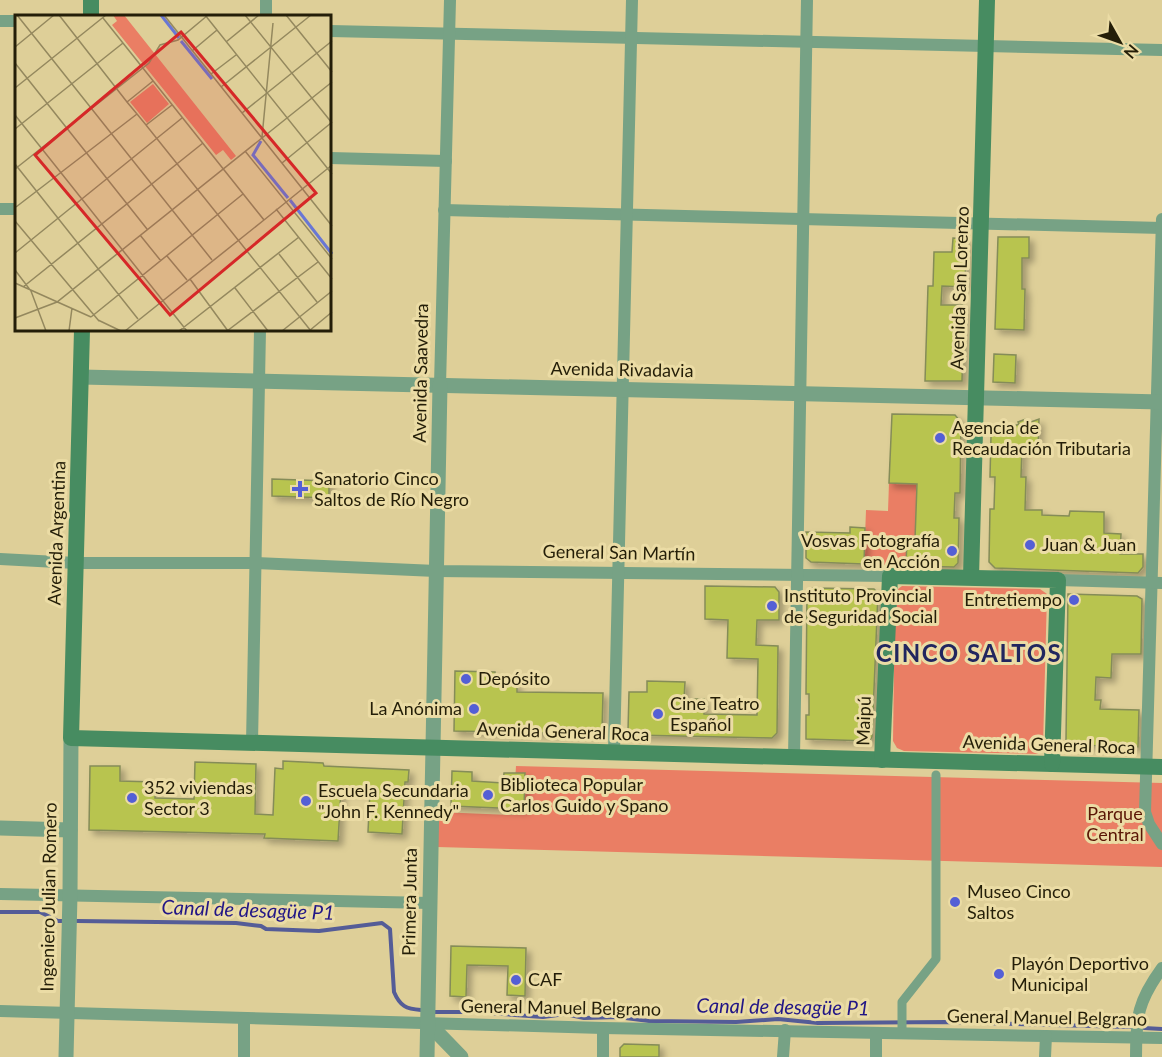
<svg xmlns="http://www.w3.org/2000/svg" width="1162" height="1057" font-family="Lato,sans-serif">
<defs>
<filter id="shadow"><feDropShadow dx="4.5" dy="4.5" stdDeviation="3" flood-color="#0004"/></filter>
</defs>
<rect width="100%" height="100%" fill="#decf98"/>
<!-- green -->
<g fill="#ea7e64">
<polygon points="889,483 917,484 915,539 907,539 906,566 864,564 866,510 888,511"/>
<polygon points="902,586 1040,589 1047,594 1043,746 1038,754 904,751 897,748 893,741 895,596 898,589"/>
<polygon points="516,766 1162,783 1162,867 437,847 438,812 513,815"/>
</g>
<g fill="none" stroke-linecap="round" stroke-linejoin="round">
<!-- stream -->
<g stroke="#545c97" stroke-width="4">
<polyline points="0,912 40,912 58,921 63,921"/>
<path d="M77,921l159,2 25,3 5,3 53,2 63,-8 8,6 4,63c6,14 12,17 27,18"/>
<polyline points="435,1012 475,1012 543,1017 565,1014 584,1018 618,1017 649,1021 736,1022 778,1019 818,1023 947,1022 1130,1027"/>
<polyline points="1144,1028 1162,1029"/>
</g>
</g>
<!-- building -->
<g fill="#b8c44f" stroke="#858c58" stroke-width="1.5" filter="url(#shadow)">
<polygon points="998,237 1029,237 1029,258 1022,258 1022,289 1025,289 1024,330 995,329"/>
<polygon points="953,238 966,239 965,287 942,286 941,305 964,305 962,381 925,381 928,286 933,286 934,252 952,252"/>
<polygon points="994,354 1016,355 1015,383 993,382"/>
<polygon points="892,414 955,415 961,422 960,493 955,493 954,518 959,518 958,563 954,567 906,566 907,538 915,539 917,484 889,483"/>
<polygon points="1026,419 1028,423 1039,419 1038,448 1022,448 1021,477 1026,477 1025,510 1042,510 1042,515 1069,516 1070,511 1104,512 1104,533 1121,534 1120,554 1143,554 1143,567 1138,573 995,568 989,562 990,509 994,509 995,477 990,477 991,436 1019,424 1018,422"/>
<polygon points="272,479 329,481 329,498 272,496"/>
<polygon points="850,527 865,528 864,564 811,562 806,558 806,532 850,533"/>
<polygon points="705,586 775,587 779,592 779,620 757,620 756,645 778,646 777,733 772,738 633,735 628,731 629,692 647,692 647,681 685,682 684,699 704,699 704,714 757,715 758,659 727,658 728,620 705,619"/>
<polygon points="812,588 874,589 878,593 872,737 869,741 806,739 806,715 809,715 809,694 806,694 807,592"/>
<polygon points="1068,594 1137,596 1142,599 1141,654 1112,654 1111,678 1096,677 1095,700 1101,700 1100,709 1139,710 1138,747 1072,745 1066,740"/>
<polygon points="455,671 495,672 495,683 517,683 517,692 603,693 602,731 597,734 454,731"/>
<polygon points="283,761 323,763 324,766 409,770 408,782 405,782 402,834 368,832 370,791 341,790 338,841 264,838 265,834 89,830 90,766 120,766 120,781 156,782 155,798 194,799 195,762 256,764 255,814 273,815 275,768 283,769"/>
<polygon points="452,771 472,772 472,781 503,783 504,773 525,773 524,809 451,806"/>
<polygon points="451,946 526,948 525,996 507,995 508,966 467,965 466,997 450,996"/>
<polygon points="624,1044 659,1045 659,1057 620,1057 620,1048"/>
</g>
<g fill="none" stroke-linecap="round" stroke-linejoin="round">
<!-- pedestrian -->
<polyline stroke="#77a285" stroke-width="9" points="902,1033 902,1002 936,959 936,775"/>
<!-- minor -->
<g stroke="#77a285" stroke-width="12">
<polyline points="266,16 266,0"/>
<polyline points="0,21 16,21"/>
<polyline points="330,31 1162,50"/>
<polyline points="330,158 446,161"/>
<polyline points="0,209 16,209"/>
<polyline points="444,210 1162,228"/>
<polyline points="1162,219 1145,812 1149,824 1162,844"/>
<polyline points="440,385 450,0"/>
<polyline points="0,559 76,563 256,563 436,571 890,576"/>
<polyline points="1058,580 1162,583"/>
<polyline points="252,743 260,330"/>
<polyline points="614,752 632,0"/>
<polyline points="794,757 807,0"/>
<polyline points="0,894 430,903"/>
<polyline points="0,1011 603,1028 1162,1038"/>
<polyline points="244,1019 244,1057"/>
<polyline points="603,1057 603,1028"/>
<polyline points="783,1057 785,1030"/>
<polyline points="876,1057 876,1033"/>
<polyline points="1045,1057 1046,1036"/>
<path d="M1136,1057c0,-41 2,-56 26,-89"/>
</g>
<!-- tertiary -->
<g stroke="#77a285" stroke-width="15">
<polyline points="81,377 1162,402"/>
<polyline points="0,828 70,830"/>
<polyline points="428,1023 461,1057"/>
<polyline points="66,1057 70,895 71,738"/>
<polyline points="427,1057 440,385"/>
</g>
<!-- secondary -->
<g stroke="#478c61" stroke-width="16">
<polyline points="91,16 91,0"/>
<polyline points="82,330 71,738 1162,767"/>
<polyline points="971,577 987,0"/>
<polyline points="882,760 890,576 1058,580 1052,764"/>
</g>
</g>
<!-- markers -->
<g fill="#545fd5" stroke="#ebdca5" stroke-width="2">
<circle cx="940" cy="438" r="6"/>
<path d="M297 480h6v6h6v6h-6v6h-6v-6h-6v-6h6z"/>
<circle cx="1030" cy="545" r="6"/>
<circle cx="952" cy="551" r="6"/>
<circle cx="1074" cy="600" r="6"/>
<circle cx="772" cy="606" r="6"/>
<circle cx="466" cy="679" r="6"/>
<circle cx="474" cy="709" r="6"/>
<circle cx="658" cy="714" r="6"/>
<circle cx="488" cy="795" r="6"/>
<circle cx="132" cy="798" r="6"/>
<circle cx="306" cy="801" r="6"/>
<circle cx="955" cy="902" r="6"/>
<circle cx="999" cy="974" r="6"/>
<circle cx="516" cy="980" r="6"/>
</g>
<g text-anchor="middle" stroke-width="6" stroke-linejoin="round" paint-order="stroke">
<!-- street labels -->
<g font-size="18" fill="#241e08" stroke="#ebdca5">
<text transform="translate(960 288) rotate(-88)" y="6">Avenida San Lorenzo</text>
<text transform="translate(622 370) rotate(1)" y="6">Avenida Rivadavia</text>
<text transform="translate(421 373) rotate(-89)" y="6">Avenida Saavedra</text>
<text transform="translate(57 533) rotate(-88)" y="6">Avenida Argentina</text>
<text transform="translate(619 553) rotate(1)" y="6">General San Martín</text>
<text transform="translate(864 721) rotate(-88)" y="6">Maipú</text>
<text transform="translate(563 732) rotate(2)" y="6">Avenida General Roca</text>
<text transform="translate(1049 745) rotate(2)" y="6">Avenida General Roca</text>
<text transform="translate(49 897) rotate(-89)" y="6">Ingeniero Julian Romero</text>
<text transform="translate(410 902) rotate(-89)" y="6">Primera Junta</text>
<text transform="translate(561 1008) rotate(1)" y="6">General Manuel Belgrano</text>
<text transform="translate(1047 1018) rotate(1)" y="6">General Manuel Belgrano</text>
</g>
<!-- poi labels -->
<g font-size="18" fill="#241e08" stroke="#ebdca5" text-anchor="start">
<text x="952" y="434">Agencia de<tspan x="952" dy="21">Recaudación Tributaria</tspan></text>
<text x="314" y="485">Sanatorio Cinco<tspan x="314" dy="21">Saltos de Río Negro</tspan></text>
<text x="940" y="547" text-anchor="end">Vosvas Fotografía<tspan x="940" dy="21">en Acción</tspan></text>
<text x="1042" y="551">Juan &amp; Juan</text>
<text x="784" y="602">Instituto Provincial<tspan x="784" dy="21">de Seguridad Social</tspan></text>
<text x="1062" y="606" text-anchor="end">Entretiempo</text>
<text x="478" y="685">Depósito</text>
<text x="670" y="710">Cine Teatro<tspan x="670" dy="21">Español</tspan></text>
<text x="462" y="715" text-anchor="end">La Anónima</text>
<text x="500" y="791">Biblioteca Popular<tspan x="500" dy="21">Carlos Guido y Spano</tspan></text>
<text x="144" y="794">352 viviendas<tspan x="144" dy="21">Sector 3</tspan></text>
<text x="318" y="797">Escuela Secundaria<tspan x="318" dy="21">"John F. Kennedy"</tspan></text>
<text x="967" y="898">Museo Cinco<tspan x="967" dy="21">Saltos</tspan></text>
<text x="1011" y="970">Playón Deportivo<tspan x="1011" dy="21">Municipal</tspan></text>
<text x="528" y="986">CAF</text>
</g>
<!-- park labels -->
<g font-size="18" fill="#5a1605" stroke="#ebdca5">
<text x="1115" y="820">Parque<tspan x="1115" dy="21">Central</tspan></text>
</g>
<!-- water labels -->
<g font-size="20" font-style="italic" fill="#221686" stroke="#ebdca5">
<text transform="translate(248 910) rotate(2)" y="7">Canal de desagüe P1</text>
<text transform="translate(783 1007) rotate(1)" y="7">Canal de desagüe P1</text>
</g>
<!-- district labels -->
<g font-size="24" font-weight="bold" letter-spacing="1.5" fill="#21265f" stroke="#ebdca5">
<text x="969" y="662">CINCO SALTOS</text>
</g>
</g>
<!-- overview -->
<g transform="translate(15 15)">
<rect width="316" height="316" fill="#decf98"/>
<path d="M98,0h11l112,141 -5,4 -8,-10 -7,5 -104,-130 5,-4zM138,69l16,20 -22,19 -17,-21z" fill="#ea7e64"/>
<path fill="none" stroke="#6977d4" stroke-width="3" d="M146,0l18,23M166,26l31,38M246,126l-8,14 35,43M275,185l42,54"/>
<path fill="none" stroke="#94885e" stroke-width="1.5" d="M2,0l195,245M44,0l68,87M149,0l168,211M190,0l127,159M230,0l87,108M271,0l46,57M88,3l161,202 -139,111M211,27l33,-27M0,32l39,-32M177,36l25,-21M0,48l132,166M196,59l25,-19M138,66l-26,21 10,12 9,11 26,-20M206,72l90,-72M0,73l91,-73M227,98l90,-72M0,100l172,216M131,110l165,206M0,114l108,-86M247,122l11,-114M230,136l87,108M267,148l49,-40M0,149l123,155M0,154l134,-106 11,-18 18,-5 30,-25M1,192l121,-93M261,194l56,70M249,205l68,-55M0,206l84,100M125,220l21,26M0,238l167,-135M264,239l38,48M152,241l20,24M0,255l16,21 15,40M175,264l38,52M0,268l76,34M8,272l180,-144M220,273l33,43M76,302l152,-123M0,303l42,-16 275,-220M83,305l23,11M54,316l3,-23M164,316l120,-94M212,316l91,-69M267,316l50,-40M294,316l23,-19"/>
<path fill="#d62828" fill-opacity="0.15" stroke="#d62828" stroke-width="3" d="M166,17l135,161 -146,122 -135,-160z"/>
<rect width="316" height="316" fill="none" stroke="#241e08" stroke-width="3"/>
</g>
<!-- north arrow -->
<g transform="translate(1120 42) rotate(130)" stroke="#ebdca5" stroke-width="4.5" paint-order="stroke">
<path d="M0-4.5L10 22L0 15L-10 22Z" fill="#241e08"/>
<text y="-9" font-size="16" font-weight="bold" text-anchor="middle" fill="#241e08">N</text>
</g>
</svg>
